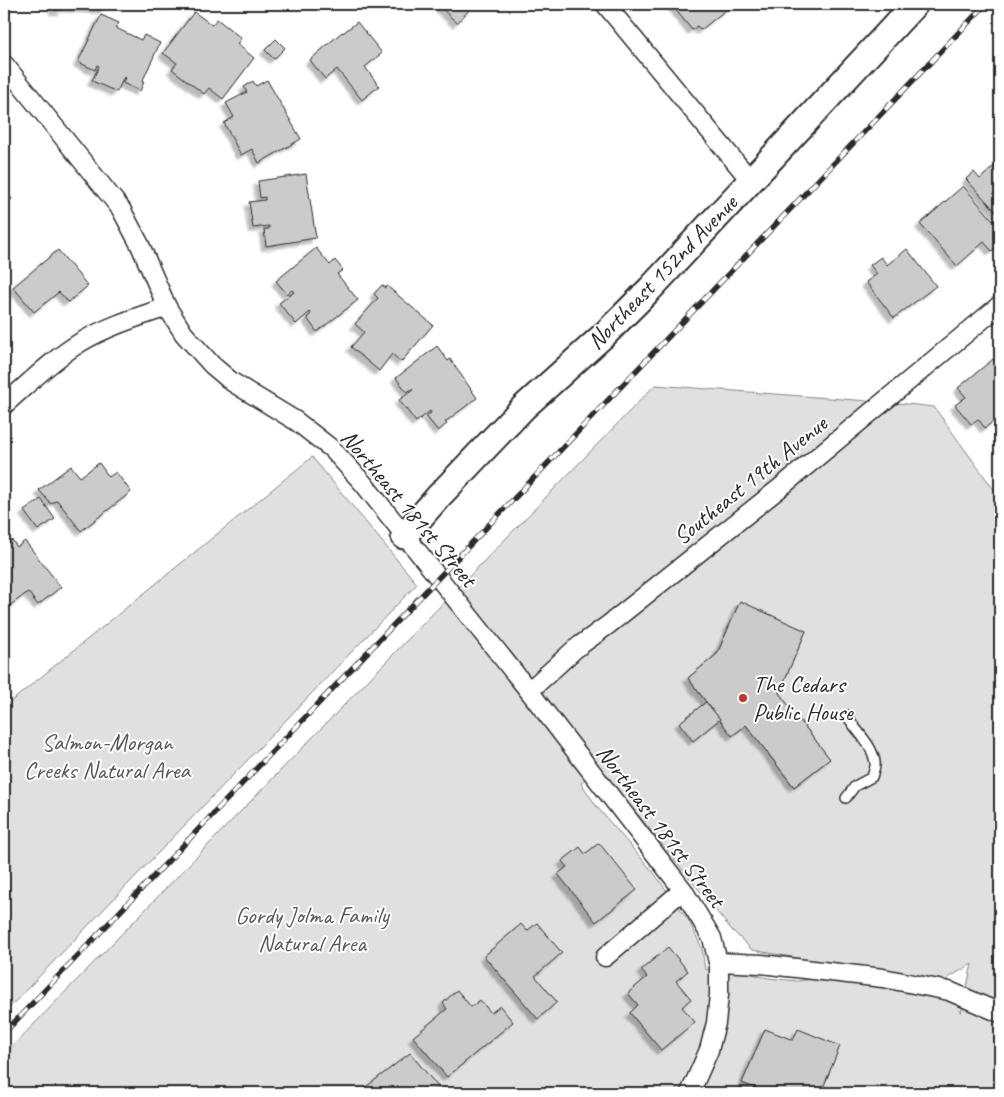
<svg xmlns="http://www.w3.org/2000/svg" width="1004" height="1097" font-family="Caveat,sans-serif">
<defs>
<filter id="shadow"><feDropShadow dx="-4.5" dy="4.5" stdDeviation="1" flood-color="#0004"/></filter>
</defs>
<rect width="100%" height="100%" fill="#fff"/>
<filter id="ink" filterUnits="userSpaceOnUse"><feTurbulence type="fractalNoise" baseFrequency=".02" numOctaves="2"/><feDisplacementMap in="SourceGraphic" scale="10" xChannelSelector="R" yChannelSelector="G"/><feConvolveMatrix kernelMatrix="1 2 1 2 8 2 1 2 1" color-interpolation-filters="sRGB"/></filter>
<g filter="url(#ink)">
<!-- green -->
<g fill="#e0e0e0" stroke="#868686" fill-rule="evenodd">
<path d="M655,385l253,19 26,3 66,91v595h-996v-38zM740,602l66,29 -27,62 51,66 -36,28 -48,-62 -14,11 -44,-58 29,-24zM599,767l131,161 22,22 63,11 -1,18 -17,2 -29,-3 -20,-5 -43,-4 -3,-21 -13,-27 -35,-48 -57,-66 -16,-24zM972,964l-11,49 -12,-22 -1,-13z"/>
<polygon points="312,457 417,584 4,1013 4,707"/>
</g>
<!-- building -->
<g fill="#cbcbcb" stroke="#2b2b2b" filter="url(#shadow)">
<polygon points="54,4 105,4 105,9 63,7 62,10 54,10"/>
<polygon points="437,4 475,4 457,23"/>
<polygon points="671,4 733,4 701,30 697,26 692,30"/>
<polygon points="194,12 212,25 217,19 241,38 237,44 254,58 223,99 209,88 204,94 172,69 177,63 163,53"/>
<polygon points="101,15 119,23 116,28 141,40 144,35 160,43 142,82 144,82 140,91 123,83 125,77 124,77 117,92 92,81 99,66 97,65 95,70 78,62"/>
<polygon points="357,22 382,53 365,67 379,86 362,100 337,69 325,79 310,60 342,32 343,33"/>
<polygon points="276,39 285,48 274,59 265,50"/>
<polygon points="267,80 301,139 259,163 252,149 241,155 224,123 234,117 226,103 247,92 244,87 253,81 256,86"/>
<polygon points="1000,161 1000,216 966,179 974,172 980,179"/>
<polygon points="306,174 316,238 266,246 264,229 269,229 269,226 253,228 249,202 265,200 265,197 260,198 258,181"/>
<polygon points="963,186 1000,228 1000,244 992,251 984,242 957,266 920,224"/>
<polygon points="4,187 12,199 4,205"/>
<polygon points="316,248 330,265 335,260 343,270 337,274 358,300 317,332 307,318 311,314 310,312 296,324 279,303 294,292 292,290 287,294 276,281"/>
<polygon points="907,249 936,286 894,318 866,282 877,274 870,265 881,257 887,265"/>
<polygon points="58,250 88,286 68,302 59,292 34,312 13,287"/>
<polygon points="382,285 386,288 387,286 433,325 401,362 392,354 379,371 351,347 364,332 355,324 378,298 374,294"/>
<polygon points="437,346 448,361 450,359 477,398 445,422 447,424 438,431 426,416 431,413 430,411 416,422 399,400 413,390 412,389 407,392 396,378"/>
<polygon points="993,359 1000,367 1000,416 985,428 978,419 971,424 955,405 966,397 958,388"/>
<polygon points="99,463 109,477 116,472 131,492 81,531 57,500 51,504 39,490 71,466 80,477"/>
<polygon points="41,499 55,519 38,530 24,511"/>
<polygon points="12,540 17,547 25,541 61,587 38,605 28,592 4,610 4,546"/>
<polygon points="740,601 806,631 779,693 830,759 794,787 746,725 732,736 688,678 717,654"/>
<polygon points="706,702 720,719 693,741 679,723"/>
<polygon points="599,843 637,890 596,922 558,874 567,867 562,861 580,847 585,854"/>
<polygon points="537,923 562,953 535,976 557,1002 538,1019 484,956 521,924 527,931"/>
<polygon points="668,947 688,971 676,981 691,999 682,1007 695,1022 661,1050 630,1013 638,1005 628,993 647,977 641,970"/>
<polygon points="457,990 471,1007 480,1000 491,1013 500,1006 513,1022 447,1077 413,1037 447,1009 443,1003"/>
<polygon points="765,1029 793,1040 798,1029 840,1046 821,1093 768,1093 742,1083"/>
<polygon points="410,1053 439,1088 433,1093 358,1093"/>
</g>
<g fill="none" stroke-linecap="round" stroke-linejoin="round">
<defs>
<path id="lane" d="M846,798l9,-12 17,-9c1,-4 4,-11 3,-15 -3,-19 -20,-31 -28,-47"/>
<g id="street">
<polyline points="605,4 751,181"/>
<polyline points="4,64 121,209 140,245 167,307 184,334 212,365 232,382 296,421 332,449 363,483 529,691 683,890 712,938 719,966 719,995 716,1023 709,1050 690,1093"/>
<path d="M4,405c24,-21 49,-46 77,-63 27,-16 57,-25 86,-35"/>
<polyline points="529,691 575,649 608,625 781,487 1000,305"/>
<polyline points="605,957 683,890"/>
<polyline points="718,962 761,964 883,978 949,991 1000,1013"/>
</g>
<polyline id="secondary" points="404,536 438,497 523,408 605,334 650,289 915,4"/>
</defs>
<!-- lane casing -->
<use href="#lane" stroke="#2b2b2b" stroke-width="12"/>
<!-- street casing -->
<use href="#street" stroke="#2b2b2b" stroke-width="21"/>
<!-- secondary casing -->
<use href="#secondary" stroke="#2b2b2b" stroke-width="29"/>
<!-- lane -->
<use href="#lane" stroke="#fff" stroke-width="9"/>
<!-- street -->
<use href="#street" stroke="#fff" stroke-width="18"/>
<!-- secondary -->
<use href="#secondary" stroke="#fff" stroke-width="25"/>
<defs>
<polyline id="rail" points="4,1033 986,4"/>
</defs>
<!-- rail casing -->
<use href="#rail" stroke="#2b2b2b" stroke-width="5.5"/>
<!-- rail -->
<use href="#rail" stroke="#fff" stroke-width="4" stroke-dasharray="11" stroke-linecap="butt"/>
</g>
</g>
<!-- markers -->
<circle fill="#c8321e" stroke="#fff" stroke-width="2" cx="743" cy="698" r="5"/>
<g text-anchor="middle" stroke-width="4" stroke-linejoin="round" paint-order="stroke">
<!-- street labels -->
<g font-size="24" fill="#2b2b2b" stroke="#fff">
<text transform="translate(662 272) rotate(-46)" y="8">Northeast 152nd Avenue</text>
<text transform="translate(750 480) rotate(-39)" y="8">Southeast 19th Avenue</text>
<text transform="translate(409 508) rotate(50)" y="8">Northeast 181st Street</text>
<text transform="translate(661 826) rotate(53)" y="8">Northeast 181st Street</text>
</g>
<!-- poi labels -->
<g font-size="24" fill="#2b2b2b" stroke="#fff" text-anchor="start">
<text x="753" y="692">The Cedars<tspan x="753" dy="28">Public House</tspan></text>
</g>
<!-- park labels -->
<g font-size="24" fill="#585858" stroke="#fff">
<text x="107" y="750">Salmon-Morgan<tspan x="107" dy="28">Creeks Natural Area</tspan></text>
<text x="312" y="923">Gordy Jolma Family<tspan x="312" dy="28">Natural Area</tspan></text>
</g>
</g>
<!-- margin -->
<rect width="1004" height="1097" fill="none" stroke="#fff" stroke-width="20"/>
<rect x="10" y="10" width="984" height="1077" fill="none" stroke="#2b2b2b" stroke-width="2" filter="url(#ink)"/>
</svg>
